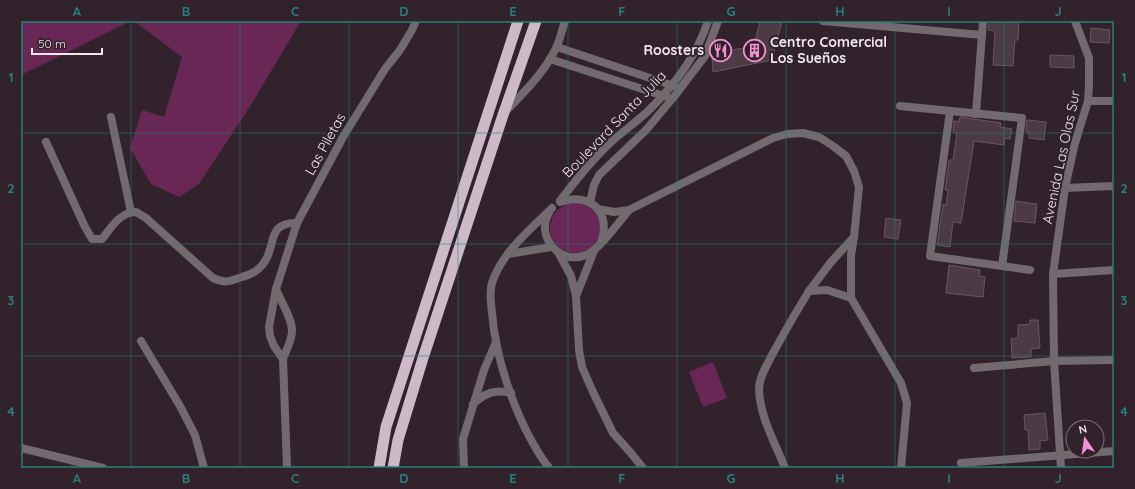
<svg xmlns="http://www.w3.org/2000/svg" width="1135" height="489" font-family="Quicksand,sans-serif">
<rect width="100%" height="100%" fill="#32222c"/>
<!-- green -->
<g fill="#692756">
<polygon points="21,21 131,21 21,75"/>
<polygon points="134,21 301,21 249,108 199,184 179,197 151,184 130,148 142,110 164,117 182,57"/>
<circle cx="575" cy="228" r="25"/>
<polygon points="713,362 727,398 703,407 689,372"/>
</g>
<!-- building -->
<g fill="#4c3b45" stroke="#685661">
<polygon points="760,21 782,21 772,60 713,72 712,54 754,46"/>
<polygon points="989,21 1019,21 1018,40 1015,40 1013,66 993,65 995,31 988,30"/>
<polygon points="1091,28 1110,30 1109,43 1090,42"/>
<polygon points="1050,55 1074,56 1074,68 1050,67"/>
<polygon points="960,117 1001,123 1000,127 1012,129 1010,139 1005,138 1004,145 974,141 961,223 953,222 950,247 937,245 943,204 946,205 948,190 945,190 949,160 953,160 957,133 953,132 954,121 959,122"/>
<polygon points="1027,120 1046,122 1044,140 1029,138 1029,132 1026,132"/>
<polygon points="1016,201 1037,204 1035,223 1014,221"/>
<polygon points="886,218 901,220 898,239 884,237"/>
<polygon points="949,265 980,270 979,276 985,277 983,297 946,293"/>
<polygon points="1030,320 1038,320 1040,348 1031,349 1031,357 1012,358 1011,339 1018,338 1018,325 1030,324"/>
<polygon points="1045,413 1048,440 1040,441 1040,449 1029,450 1028,430 1025,430 1024,415"/>
</g>
<g fill="none" stroke-linecap="round" stroke-linejoin="round">
<!-- minor -->
<g stroke="#736a6f" stroke-width="8">
<polyline points="823,21 982,35"/>
<polyline points="557,47 674,86"/>
<polyline points="550,59 667,97"/>
<polyline points="1088,101 1114,101"/>
<polyline points="900,106 1022,118 1002,266"/>
<path d="M506,111c18,-19 39,-39 50,-63 4,-8 6,-18 9,-27"/>
<polyline points="950,111 930,256 1030,270"/>
<polyline points="976,114 983,21"/>
<polyline points="111,117 131,212"/>
<path d="M46,142l39,85 7,12h10c9,-11 18,-27 34,-27l10,6 67,60c11,5 15,4 26,0 10,-3 18,-6 24,-14 14,-16 2,-42 34,-41"/>
<polyline points="1065,188 1114,186"/>
<path d="M560,201c15,-20 31,-40 50,-58 12,-11 25,-20 37,-31 26,-25 50,-57 61,-91"/>
<path d="M560,202c31,-11 53,12 40,42"/>
<polyline points="590,202 594,185 599,175 646,130 673,98 705,56 718,21"/>
<polyline points="598,209 614,212 629,210 773,138 787,134 803,133 819,137 833,146 846,156 854,171 859,187 854,237 851,255 851,298 901,383 907,403 901,468"/>
<path d="M549,213c-14,23 11,53 37,42 13,-5 33,-33 43,-45"/>
<polyline points="508,254 551,247"/>
<polyline points="559,254 571,276 576,296 579,350 582,367 593,392 613,433 630,452 643,468"/>
<polyline points="1053,274 1114,270"/>
<path d="M276,289c5,13 16,29 16,42 0,10 -6,19 -9,28"/>
<polyline points="809,291 831,262 854,237"/>
<polyline points="576,296 594,251"/>
<polyline points="141,341 180,406 195,435 204,468"/>
<polyline points="974,368 1054,361 1114,360"/>
<path d="M473,404c12,-11 22,-15 38,-11"/>
<polyline points="21,448 103,468"/>
<polyline points="961,463 1114,451"/>
<polyline points="287,468 283,359 274,346 270,336 269,327 276,289 297,223 343,137 385,69 400,50 412,30 416,21"/>
<polyline points="464,468 463,439 484,370 496,342"/>
<path d="M549,468c-30,-40 -53,-105 -57,-155 -1,-10 -3,-20 0,-30 10,-31 38,-53 60,-75"/>
<path d="M785,468c-10,-26 -25,-50 -26,-79 0,-12 8,-24 13,-34 12,-22 24,-43 37,-64l18,-1 24,8"/>
<polyline points="1061,468 1054,361 1053,274 1065,188 1075,143 1088,101 1089,85 1089,58 1075,21"/>
</g>
<!-- trunk -->
<g stroke="#cdbac6" stroke-width="11">
<polyline points="379,468 386,427 518,21"/>
<polyline points="393,468 398,440 423,358 503,115 536,21"/>
</g>
</g>
<!-- grid -->
<path fill="none" stroke="#26817b" stroke-width="1" stroke-opacity="0.55" d="M131,21v447M240,21v447M349,21v447M458,21v447M568,21v447M677,21v447M786,21v447M895,21v447M1004,21v447M21,133h1093M21,244h1093M21,356h1093"/>
<!-- icons -->
<defs>
<symbol id="restaurant-ring" viewBox="-11 -11 22 22"><circle r="9.5" fill="#32222c" stroke="#f491d3" stroke-width="1.5"/><path d="M-5-6h1v4h1v-4h1v4h1v-4h1v5L-1.5 .5V6h-2V.5L-5-1ZM5-6V6H3V1.5H1.5Q1.5-4 5-6Z" fill="#f491d3"/></symbol>
<symbol id="building-ring" viewBox="-11 -11 22 22"><circle r="9.5" fill="#32222c" stroke="#f491d3" stroke-width="1.5"/><path d="M-4-6H4V6H1V3H-1V6H-4ZM-2.5-4.3h1.7v1.8h-1.7ZM.8-4.3h1.7v1.8H.8ZM-2.5-1h1.7V.8h-1.7ZM.8-1h1.7V.8H.8Z" fill="#f491d3"/></symbol>
</defs>
<g fill-rule="evenodd">
<use href="#restaurant-ring" x="708" y="38" width="25" height="25"/>
<use href="#building-ring" x="742" y="38" width="25" height="25"/>
</g>
<g text-anchor="middle" stroke-width="4" stroke-linejoin="round" paint-order="stroke">
<!-- poi labels -->
<g font-size="14" font-weight="bold" fill="#f2e7ed" stroke="#32222c" text-anchor="start">
<text x="770" y="47">Centro Comercial<tspan x="770" dy="16">Los Sueños</tspan></text>
<text x="704" y="55" text-anchor="end">Roosters</text>
</g>
<!-- street labels -->
<g font-size="14" fill="#f2e7ed" stroke="#32222c">
<text transform="translate(614 124) rotate(-46)" y="5">Boulevard Santa Julia</text>
<text transform="translate(325 144) rotate(-61)" y="5">Las Piletas</text>
<text transform="translate(1061 157) rotate(-78)" y="5">Avenida Las Olas Sur</text>
</g>
</g>
<!-- border -->
<rect width="1135" height="489" fill="none" stroke="#32222c" stroke-width="44"/>
<!-- north arrow -->
<g transform="translate(1085 439) rotate(347)"><circle r="19" fill="#32222c" stroke="#7f7179"/>
<path d="M0-3L7 15L0 10L-7 15Z" fill="#f491d3"/>
<text y="-6" font-size="11" font-weight="bold" text-anchor="middle" fill="#f2e7ed">N</text>
</g>
<!-- scale -->
<path d="M32 48v6h70v-6" fill="none" stroke="#f2e7ed" stroke-width="2"/>
<text x="38" y="48" font-size="12" fill="#f2e7ed" stroke="#32222c" stroke-width="3" paint-order="stroke">50 m</text>
<rect x="22" y="22" width="1091" height="445" fill="none" stroke="#26817b" stroke-width="1.5"/>
<g font-size="13" text-anchor="middle" font-weight="bold" fill="#26817b">
<text x="77" y="16">A</text>
<text x="186" y="16">B</text>
<text x="295" y="16">C</text>
<text x="404" y="16">D</text>
<text x="513" y="16">E</text>
<text x="622" y="16">F</text>
<text x="731" y="16">G</text>
<text x="840" y="16">H</text>
<text x="949" y="16">I</text>
<text x="1058" y="16">J</text>
<text x="11" y="82">1</text>
<text x="1124" y="82">1</text>
<text x="11" y="193">2</text>
<text x="1124" y="193">2</text>
<text x="11" y="305">3</text>
<text x="1124" y="305">3</text>
<text x="11" y="416">4</text>
<text x="1124" y="416">4</text>
<text x="77" y="483">A</text>
<text x="186" y="483">B</text>
<text x="295" y="483">C</text>
<text x="404" y="483">D</text>
<text x="513" y="483">E</text>
<text x="622" y="483">F</text>
<text x="731" y="483">G</text>
<text x="840" y="483">H</text>
<text x="949" y="483">I</text>
<text x="1058" y="483">J</text>
</g>
</svg>
